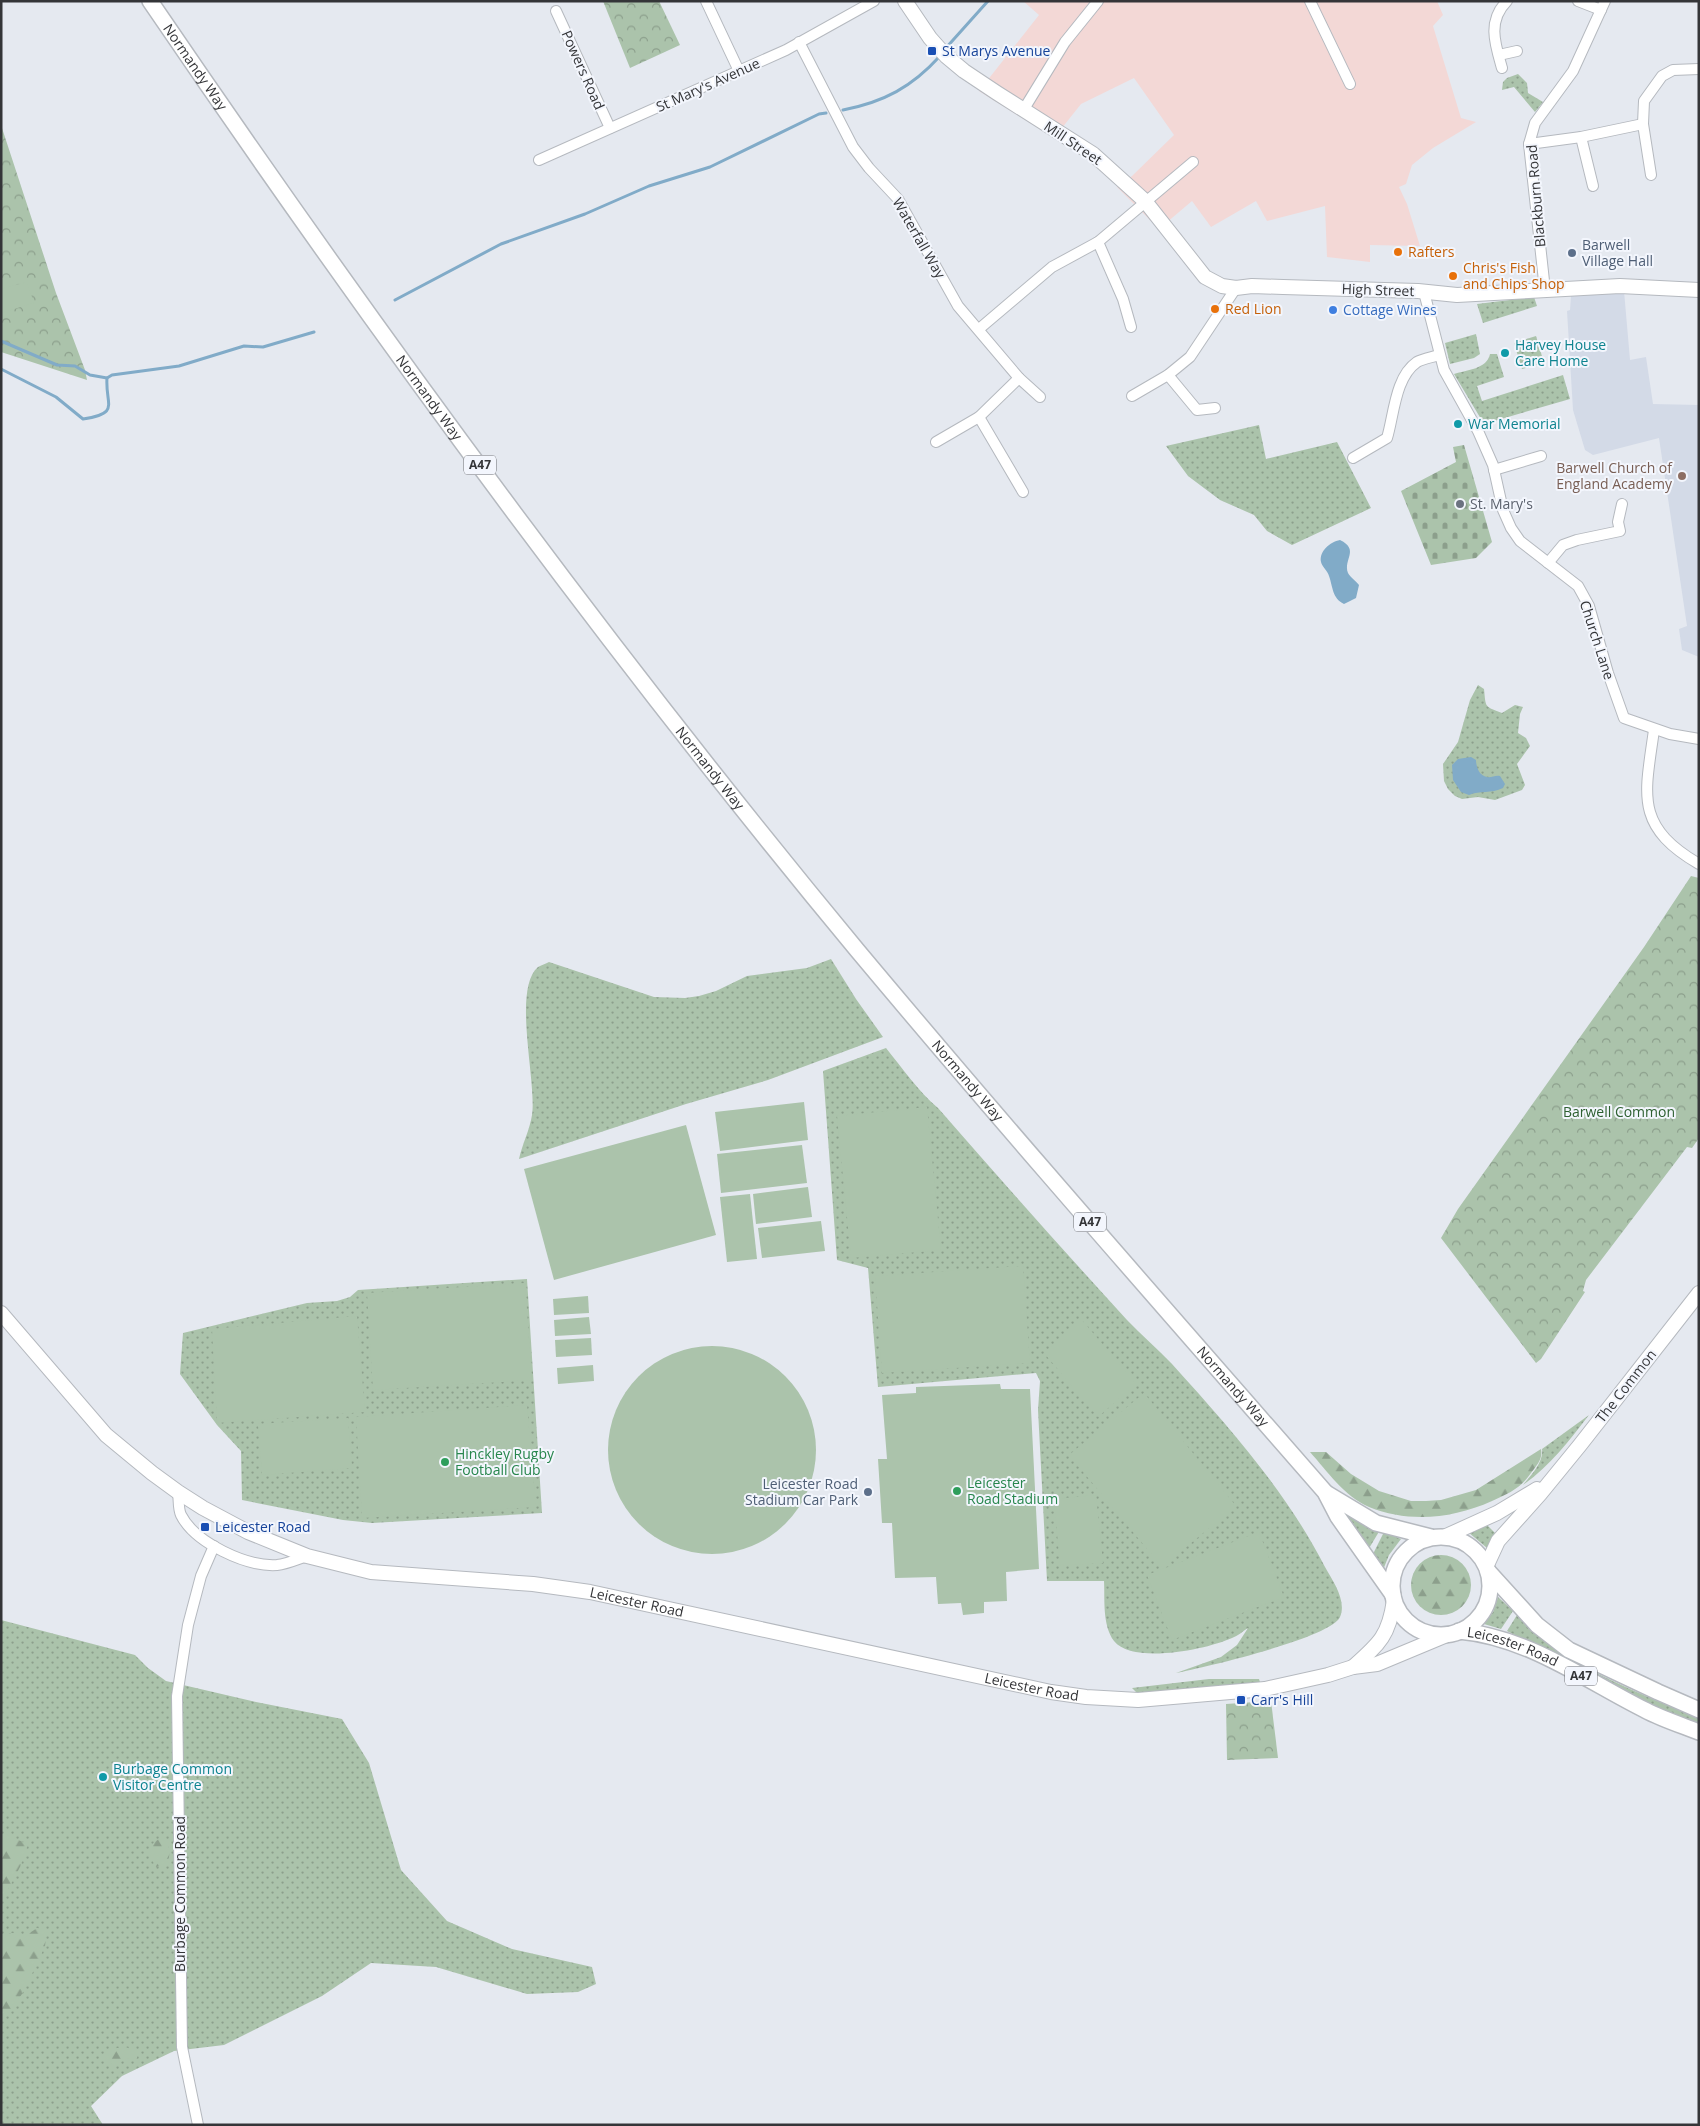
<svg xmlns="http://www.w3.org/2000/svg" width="1700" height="2126" font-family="'Open Sans',sans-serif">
<defs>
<pattern id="grass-dots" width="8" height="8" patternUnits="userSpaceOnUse" patternTransform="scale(1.25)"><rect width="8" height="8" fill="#abc3ab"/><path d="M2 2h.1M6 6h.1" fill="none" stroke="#8c9f8c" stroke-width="1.8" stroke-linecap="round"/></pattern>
<pattern id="forest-firs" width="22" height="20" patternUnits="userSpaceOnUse" patternTransform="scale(1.25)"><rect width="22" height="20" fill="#abc3ab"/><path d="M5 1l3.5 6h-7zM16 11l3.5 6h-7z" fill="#8c9f8c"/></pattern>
<pattern id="cemetery-stones" width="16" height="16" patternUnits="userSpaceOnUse" patternTransform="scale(1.25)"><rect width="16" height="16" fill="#abc3ab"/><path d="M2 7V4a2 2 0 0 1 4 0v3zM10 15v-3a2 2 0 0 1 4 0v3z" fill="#8c9f8c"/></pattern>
<pattern id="park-crowns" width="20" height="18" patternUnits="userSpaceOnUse" patternTransform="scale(1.25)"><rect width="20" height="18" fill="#abc3ab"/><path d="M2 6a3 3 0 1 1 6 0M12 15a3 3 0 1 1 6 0" fill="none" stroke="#8c9f8c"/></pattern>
</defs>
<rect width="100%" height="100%" fill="#e5e9f0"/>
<!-- built -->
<polygon fill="#d3dae7" points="1624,291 1630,360 1646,357 1653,404 1699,405 1699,657 1682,650 1679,629 1687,626 1659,438 1593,455 1585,450 1573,410 1567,311 1570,310 1571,296"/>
<!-- industrial -->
<polygon fill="#f3d8d6" points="1023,1 1437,1 1443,15 1433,26 1461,118 1476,122 1433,148 1412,165 1406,184 1399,187 1407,204 1420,246 1370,245 1370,262 1327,257 1325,206 1267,221 1256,201 1211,227 1192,201 1159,229 1117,187 1132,176 1174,135 1134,78 1081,104 1054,138 979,91 1039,15"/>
<!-- grass -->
<g fill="url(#grass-dots)">
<polygon points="1518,74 1527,83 1528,93 1543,102 1535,112 1514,87 1502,90 1503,82 1507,78"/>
<polygon points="1534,297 1537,306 1483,323 1477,304"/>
<polygon points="1476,334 1480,354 1474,358 1450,364 1445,343"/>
<polygon points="1536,336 1544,363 1522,369 1514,343"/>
<path d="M1490,354h7l7,23 -27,9 5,15 81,-26 7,24 -86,25 -30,-50c13,-4 33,-5 36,-20z"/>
<polygon points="1259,425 1266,459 1337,442 1371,508 1292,545 1267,531 1254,515 1220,500 1188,476 1166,446"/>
<path d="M1478,685l6,4c2,19 0,17 18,24l13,-8 8,2 -3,7 -2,19 8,5 4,8 -13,18 8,21 -3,5 -27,10 -17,-3 -16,2 -7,-3 -7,-7 -4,-8 -1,-17 15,-22 12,-42z"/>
<path d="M831,959l25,40 27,38 -115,43 -82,24 -167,55c3,-14 11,-30 13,-44 5,-33 -20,-126 6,-148 3,-2 8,-3 11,-5l105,35 31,1 14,-2 17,-5 31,-15 60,-8z"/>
<path d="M886,1048c17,21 32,43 52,60 62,71 125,142 189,212 14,15 31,29 45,44 57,63 114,127 153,203 8,14 22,34 15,50 -9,21 -138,51 -164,56l45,-16 16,-12 11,-17c-5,3 -10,8 -16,10 -24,11 -99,27 -118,3 -12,-16 -9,-42 -10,-60h-57l-9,-171 2,-29 -4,-8 -158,14 -10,-119 -31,-8 -14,-189z"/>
<polygon points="527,1279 542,1513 372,1523 343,1520 242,1500 241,1451 217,1425 180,1374 183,1333 307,1303 337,1301 350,1297 358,1290"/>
<path d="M1589,1415c-20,26 -39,51 -66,70 8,-10 21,-23 19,-36z"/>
<polygon points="1345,1510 1380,1530 1368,1550 1342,1514"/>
<polygon points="1486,1524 1495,1533 1487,1548 1468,1532"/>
<polygon points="1384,1532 1401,1539 1389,1555 1383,1570 1372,1556"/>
<polygon points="1498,1597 1513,1611 1501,1629 1484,1624 1493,1612"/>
<path d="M1517,1615c14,13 27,27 44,37 38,26 94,48 138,66v8l-64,-27 -128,-68z"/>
<polygon points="1,1620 135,1655 148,1668 166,1681 256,1702 342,1719 369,1763 401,1870 447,1921 512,1949 592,1967 596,1984 578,1992 527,1994 436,1967 371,1963 322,1996 224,2045 174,2051 122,2076 91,2106 103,2125 1,2125"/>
<polygon points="1209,1679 1259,1679 1260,1682 1144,1693 1136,1692 1132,1688"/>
</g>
<!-- forest -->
<g fill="url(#forest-firs)">
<path d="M1541,1449c2,10 -4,16 -10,24 -10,15 -23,21 -39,28 -40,18 -83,22 -123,6 -25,-11 -42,-36 -59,-55h16l25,22 28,17 32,10h15l15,-1 35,-10z"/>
<circle cx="1441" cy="1585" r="30"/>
<polygon points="1,1833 28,1844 20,1867 5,1895 1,1897"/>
<path d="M163,1837c7,9 9,16 3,27l-10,3c-9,-15 -10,-22 7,-30z"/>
<polygon points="37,1928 47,1931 45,1946 24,1991 11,2010 1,2015 1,1936 12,1933 27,1935"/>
<polygon points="125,2047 138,2051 137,2058 127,2059 113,2065 101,2056 110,2049"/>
</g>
<!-- cemetery -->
<polygon fill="url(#cemetery-stones)" points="1464,445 1492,542 1476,558 1431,565 1401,491 1456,462 1453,447"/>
<!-- park -->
<g fill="url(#park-crowns)">
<polygon points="603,1 659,1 680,45 630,68"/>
<polygon points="1,125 56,293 85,370 87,380 1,352"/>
<polygon points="1691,876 1699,878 1699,1138 1692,1148 1687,1147 1586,1280 1583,1291 1585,1292 1541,1359 1536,1363 1441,1238 1458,1209 1644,947"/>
<polygon points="1271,1701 1278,1758 1227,1760 1226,1704"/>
</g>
<!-- garden -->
<g fill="#abc3ab">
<polygon points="27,282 34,303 1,313 1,289"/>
<polygon points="804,1102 808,1140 720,1151 715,1112"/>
<polygon points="927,1107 941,1250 851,1258 837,1116"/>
<polygon points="686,1125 716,1235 554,1280 524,1169"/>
<polygon points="802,1145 807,1183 721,1193 717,1154"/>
<polygon points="808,1187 812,1217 756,1224 753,1194"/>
<polygon points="750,1194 757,1259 727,1262 720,1197"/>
<polygon points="821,1221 825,1251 762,1258 758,1228"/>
<polygon points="1023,1266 1030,1363 882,1373 875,1276"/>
<polygon points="525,1283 532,1380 373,1390 367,1293"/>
<polygon points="588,1296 589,1313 554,1315 553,1299"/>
<polygon points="357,1316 365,1412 217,1423 212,1329"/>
<polygon points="589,1317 591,1334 555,1336 554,1320"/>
<polygon points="1082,1320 1136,1384 1098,1417 1044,1353"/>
<polygon points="591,1338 592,1355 556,1357 555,1340"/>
<circle cx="712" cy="1450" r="104"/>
<polygon points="593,1365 594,1381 558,1384 557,1368"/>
<polygon points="1000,1384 1001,1389 1030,1389 1039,1569 1006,1572 1007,1601 984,1602 984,1613 963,1615 961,1603 938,1604 936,1577 895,1578 892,1523 882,1523 878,1459 887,1459 882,1395 916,1393 916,1387"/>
<polygon points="1144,1393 1236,1506 1162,1567 1069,1455"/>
<polygon points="527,1405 536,1507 362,1518 356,1417"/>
<polygon points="348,1418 352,1468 262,1475 258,1424"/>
<polygon points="1096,1495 1103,1563 1060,1566 1054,1499"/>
<polygon points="1259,1532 1284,1597 1172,1640 1147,1575"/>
</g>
<!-- water -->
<g fill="#81abc8">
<path d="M1340,540c20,10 3,19 8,33 2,4 8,8 11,12l-3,13 -12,6c-12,-6 -11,-17 -15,-28 -1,-5 -7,-9 -8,-14 -2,-11 9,-20 19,-22z"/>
<path d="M1471,757l5,3c0,6 3,16 11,17 4,1 8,-2 13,-1l5,8 -2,4c-12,6 -23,2 -34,7l-8,-3 -8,-12 -1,-15 6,-6z"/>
</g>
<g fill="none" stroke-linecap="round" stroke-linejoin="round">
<!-- stream -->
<g stroke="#81abc8" stroke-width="3">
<polyline points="945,49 988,1"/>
<path d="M843,110c41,-8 69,-23 97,-54"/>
<polyline points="395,300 501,244 585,214 649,186 710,167 819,114 826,113"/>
<polyline points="1,341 57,365 75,366 90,375 107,378"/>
<path d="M1,369l55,28 27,22c38,-6 22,-14 24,-41l5,-3 67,-9 65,-20 19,1 51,-15"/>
</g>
<defs>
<g id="street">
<polyline points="706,1 739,71"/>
<polyline points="1310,1 1350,84"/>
<polyline points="1578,1 1601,10"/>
<polyline points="556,11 610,128"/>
<polyline points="799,42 853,147 869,168 898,199 958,306 1019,378 1040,397"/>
<polyline points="1499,55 1517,51"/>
<path d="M1502,68c-7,-24 -15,-47 5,-67"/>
<polyline points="1024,109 1065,42 1098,1"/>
<polyline points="1581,137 1593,186"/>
<polyline points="1529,144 1581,137 1643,124"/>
<polyline points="539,160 786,50 874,1"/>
<polyline points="1651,175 1643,124 1644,101 1662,76 1673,70 1699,69"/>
<polyline points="1098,242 1123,299 1131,327"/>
<polyline points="1545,290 1529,144 1535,123 1573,71 1605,1"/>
<polyline points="1424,292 1444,370 1478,431 1493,465 1503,510 1511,528 1520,541 1578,586 1589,606 1608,673 1624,718 1670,734 1699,739"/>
<polyline points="979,329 1052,267 1098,242 1193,162"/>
<polyline points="1168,375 1197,410 1215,408"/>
<polyline points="1132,396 1168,375 1190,357 1236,288"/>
<polyline points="979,417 1023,492"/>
<polyline points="936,442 979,417 1019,378"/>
<path d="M1353,458l34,-20c7,-23 8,-61 30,-76 5,-3 16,-5 22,-7"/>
<polyline points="1494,470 1541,456"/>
<polyline points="1548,563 1563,545 1577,540 1620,531 1618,522 1622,504"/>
<path d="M1654,730c-9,65 -20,96 45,134"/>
<path d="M178,1492c1,7 0,17 3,23 14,28 66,52 96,50 10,-1 21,-6 30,-9"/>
<polyline points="198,2125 182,2047 177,1696 188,1625 201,1576 214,1546"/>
</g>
<g id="secondary">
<polyline points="905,1 930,38 946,56 964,71 997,93 1093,154 1145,201 1205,277 1222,286 1236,288 1252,286 1283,287 1418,291 1457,295 1620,286 1699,290"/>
<path id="s1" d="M1,1313l105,122 46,38 26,19 25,16 45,24 59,24 64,16 162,12 57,8 461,100 35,5 52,3 127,-11 63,-14 25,-8 24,-3 72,-30"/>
<polyline points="1444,1537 1497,1513 1537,1489"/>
<polyline points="1486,1567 1498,1541 1540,1494 1580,1445 1699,1293"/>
<path d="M1353,1667c26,-23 36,-31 41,-67"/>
</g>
<g id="primary">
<path id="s2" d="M150,1c222,326 455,645 707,949 153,183 311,362 468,542l13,25 55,78"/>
<polyline points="1326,1493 1376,1523 1431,1537"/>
<circle cx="1441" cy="1586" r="49"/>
<polyline points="1488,1571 1537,1625 1569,1650 1658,1692 1699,1710"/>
<path id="s3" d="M1459,1631c69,6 126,49 186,79 17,9 36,15 54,22"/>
</g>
</defs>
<!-- street casing -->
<use href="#street" stroke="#b5b9bf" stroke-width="12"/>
<!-- secondary casing -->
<use href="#secondary" stroke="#b5b9bf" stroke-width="16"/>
<!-- primary casing -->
<use href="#primary" stroke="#b5b9bf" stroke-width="18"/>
<!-- street -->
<use href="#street" stroke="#fff" stroke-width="10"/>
<!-- secondary -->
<use href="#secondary" stroke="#fff" stroke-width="14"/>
<!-- primary -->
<use href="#primary" stroke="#fff" stroke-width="15"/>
</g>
<!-- markers -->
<g fill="#1a4fb4" stroke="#f3f6fd" stroke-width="2">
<rect x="927" y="46" width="10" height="10" rx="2.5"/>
<rect x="200" y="1522" width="10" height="10" rx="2.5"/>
<rect x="1236" y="1695" width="10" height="10" rx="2.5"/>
</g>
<g fill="#e8710a" stroke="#f3f6fd" stroke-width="2">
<circle cx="1398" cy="252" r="5"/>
<circle cx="1453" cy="276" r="5"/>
<circle cx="1215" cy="309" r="5"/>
</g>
<g fill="#5c6f8a" stroke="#f3f6fd" stroke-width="2">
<circle cx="1572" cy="253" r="5"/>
<circle cx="868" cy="1492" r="5"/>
</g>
<circle fill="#3f7fe0" stroke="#f3f6fd" stroke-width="2" cx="1333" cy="310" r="5"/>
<g fill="#0f9aa8" stroke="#f3f6fd" stroke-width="2">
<circle cx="1505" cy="353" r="5"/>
<circle cx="1458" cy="424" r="5"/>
<circle cx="103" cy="1777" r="5"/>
</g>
<circle fill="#8d6e63" stroke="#f3f6fd" stroke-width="2" cx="1682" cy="476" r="5"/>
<circle fill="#6b7280" stroke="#f3f6fd" stroke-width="2" cx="1460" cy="504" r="5"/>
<g fill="#2e9e5b" stroke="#f3f6fd" stroke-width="2">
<circle cx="445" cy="1462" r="5"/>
<circle cx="957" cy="1491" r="5"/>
</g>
<g text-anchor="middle" stroke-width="4" stroke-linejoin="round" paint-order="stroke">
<!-- shield labels -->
<g fill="#f3f6fd" stroke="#6d6f73" stroke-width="1">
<rect x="464" y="455.5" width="32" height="19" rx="4"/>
<rect x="1074" y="1212.5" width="32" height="19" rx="4"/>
<rect x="1565" y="1666.5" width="32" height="19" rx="4"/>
</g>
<g font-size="12" font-weight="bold" fill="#343538">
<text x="480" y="469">A47</text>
<text x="1090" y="1226">A47</text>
<text x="1581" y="1680">A47</text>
</g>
<!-- transit labels -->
<g font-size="14" fill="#164399" stroke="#f3f6fd" text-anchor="start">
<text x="942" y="56">St Marys Avenue</text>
<text x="215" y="1532">Leicester Road</text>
<text x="1251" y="1705">Carr's Hill</text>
</g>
<!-- street labels -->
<g font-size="14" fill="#343538" stroke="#f3f6fd">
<text dy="5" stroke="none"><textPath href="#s2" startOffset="80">Normandy Way</textPath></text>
<text transform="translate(583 70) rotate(66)" y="5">Powers Road</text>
<text transform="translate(708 85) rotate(-24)" y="5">St Mary's Avenue</text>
<text transform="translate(1073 143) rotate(34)" y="5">Mill Street</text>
<text transform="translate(1536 196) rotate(-95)" y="5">Blackburn Road</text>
<text transform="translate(919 238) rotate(60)" y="5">Waterfall Way</text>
<text transform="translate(1378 290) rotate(2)" y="5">High Street</text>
<text dy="5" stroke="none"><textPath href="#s2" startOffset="485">Normandy Way</textPath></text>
<text transform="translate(1597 640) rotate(72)" y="5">Church Lane</text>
<text dy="5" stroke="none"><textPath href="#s2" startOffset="950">Normandy Way</textPath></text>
<text dy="5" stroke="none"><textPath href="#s2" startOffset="1355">Normandy Way</textPath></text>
<text transform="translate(1626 1386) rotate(-52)" y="5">The Common</text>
<text dy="5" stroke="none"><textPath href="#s2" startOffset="1760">Normandy Way</textPath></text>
<text dy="5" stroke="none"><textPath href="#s1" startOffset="731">Leicester Road</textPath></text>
<text dy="5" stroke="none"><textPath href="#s3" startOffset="56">Leicester Road</textPath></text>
<text dy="5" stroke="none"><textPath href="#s1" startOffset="1135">Leicester Road</textPath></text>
<text transform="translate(180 1894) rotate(-90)" y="5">Burbage Common Road</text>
</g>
<!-- service labels -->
<g font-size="14" fill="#4e5e75" stroke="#f3f6fd" text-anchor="start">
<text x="1582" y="250">Barwell<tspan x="1582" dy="16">Village Hall</tspan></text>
<text x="858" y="1489" text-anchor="end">Leicester Road<tspan x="858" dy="16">Stadium Car Park</tspan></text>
</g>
<!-- food labels -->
<g font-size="14" fill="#c56008" stroke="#f3f6fd" text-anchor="start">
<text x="1408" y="257">Rafters</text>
<text x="1463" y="273">Chris's Fish<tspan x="1463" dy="16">and Chips Shop</tspan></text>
<text x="1225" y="314">Red Lion</text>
</g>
<!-- shop labels -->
<g font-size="14" fill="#366cbe" stroke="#f3f6fd" text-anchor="start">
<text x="1343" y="315">Cottage Wines</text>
</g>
<!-- culture labels -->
<g font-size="14" fill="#0d838f" stroke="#f3f6fd" text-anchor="start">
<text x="1515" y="350">Harvey House<tspan x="1515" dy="16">Care Home</tspan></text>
<text x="1468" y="429">War Memorial</text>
<text x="113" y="1774">Burbage Common<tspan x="113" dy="16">Visitor Centre</tspan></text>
</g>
<!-- education labels -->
<g font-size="14" fill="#785e54" stroke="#f3f6fd" text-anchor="end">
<text x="1672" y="473">Barwell Church of<tspan x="1672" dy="16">England Academy</tspan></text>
</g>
<!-- worship labels -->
<g font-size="14" fill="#5b616d" stroke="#f3f6fd" text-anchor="start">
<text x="1470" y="509">St. Mary's</text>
</g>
<!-- park labels -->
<g font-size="14" fill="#2e6031" stroke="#f3f6fd">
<text x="1619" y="1117">Barwell Common</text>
</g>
<!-- leisure labels -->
<g font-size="14" fill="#27864d" stroke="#f3f6fd" text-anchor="start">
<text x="455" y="1459">Hinckley Rugby<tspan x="455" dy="16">Football Club</tspan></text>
<text x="967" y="1488">Leicester<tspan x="967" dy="16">Road Stadium</tspan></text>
</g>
</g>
<!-- border -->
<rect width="1700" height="2126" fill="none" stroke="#343538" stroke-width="5"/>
</svg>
